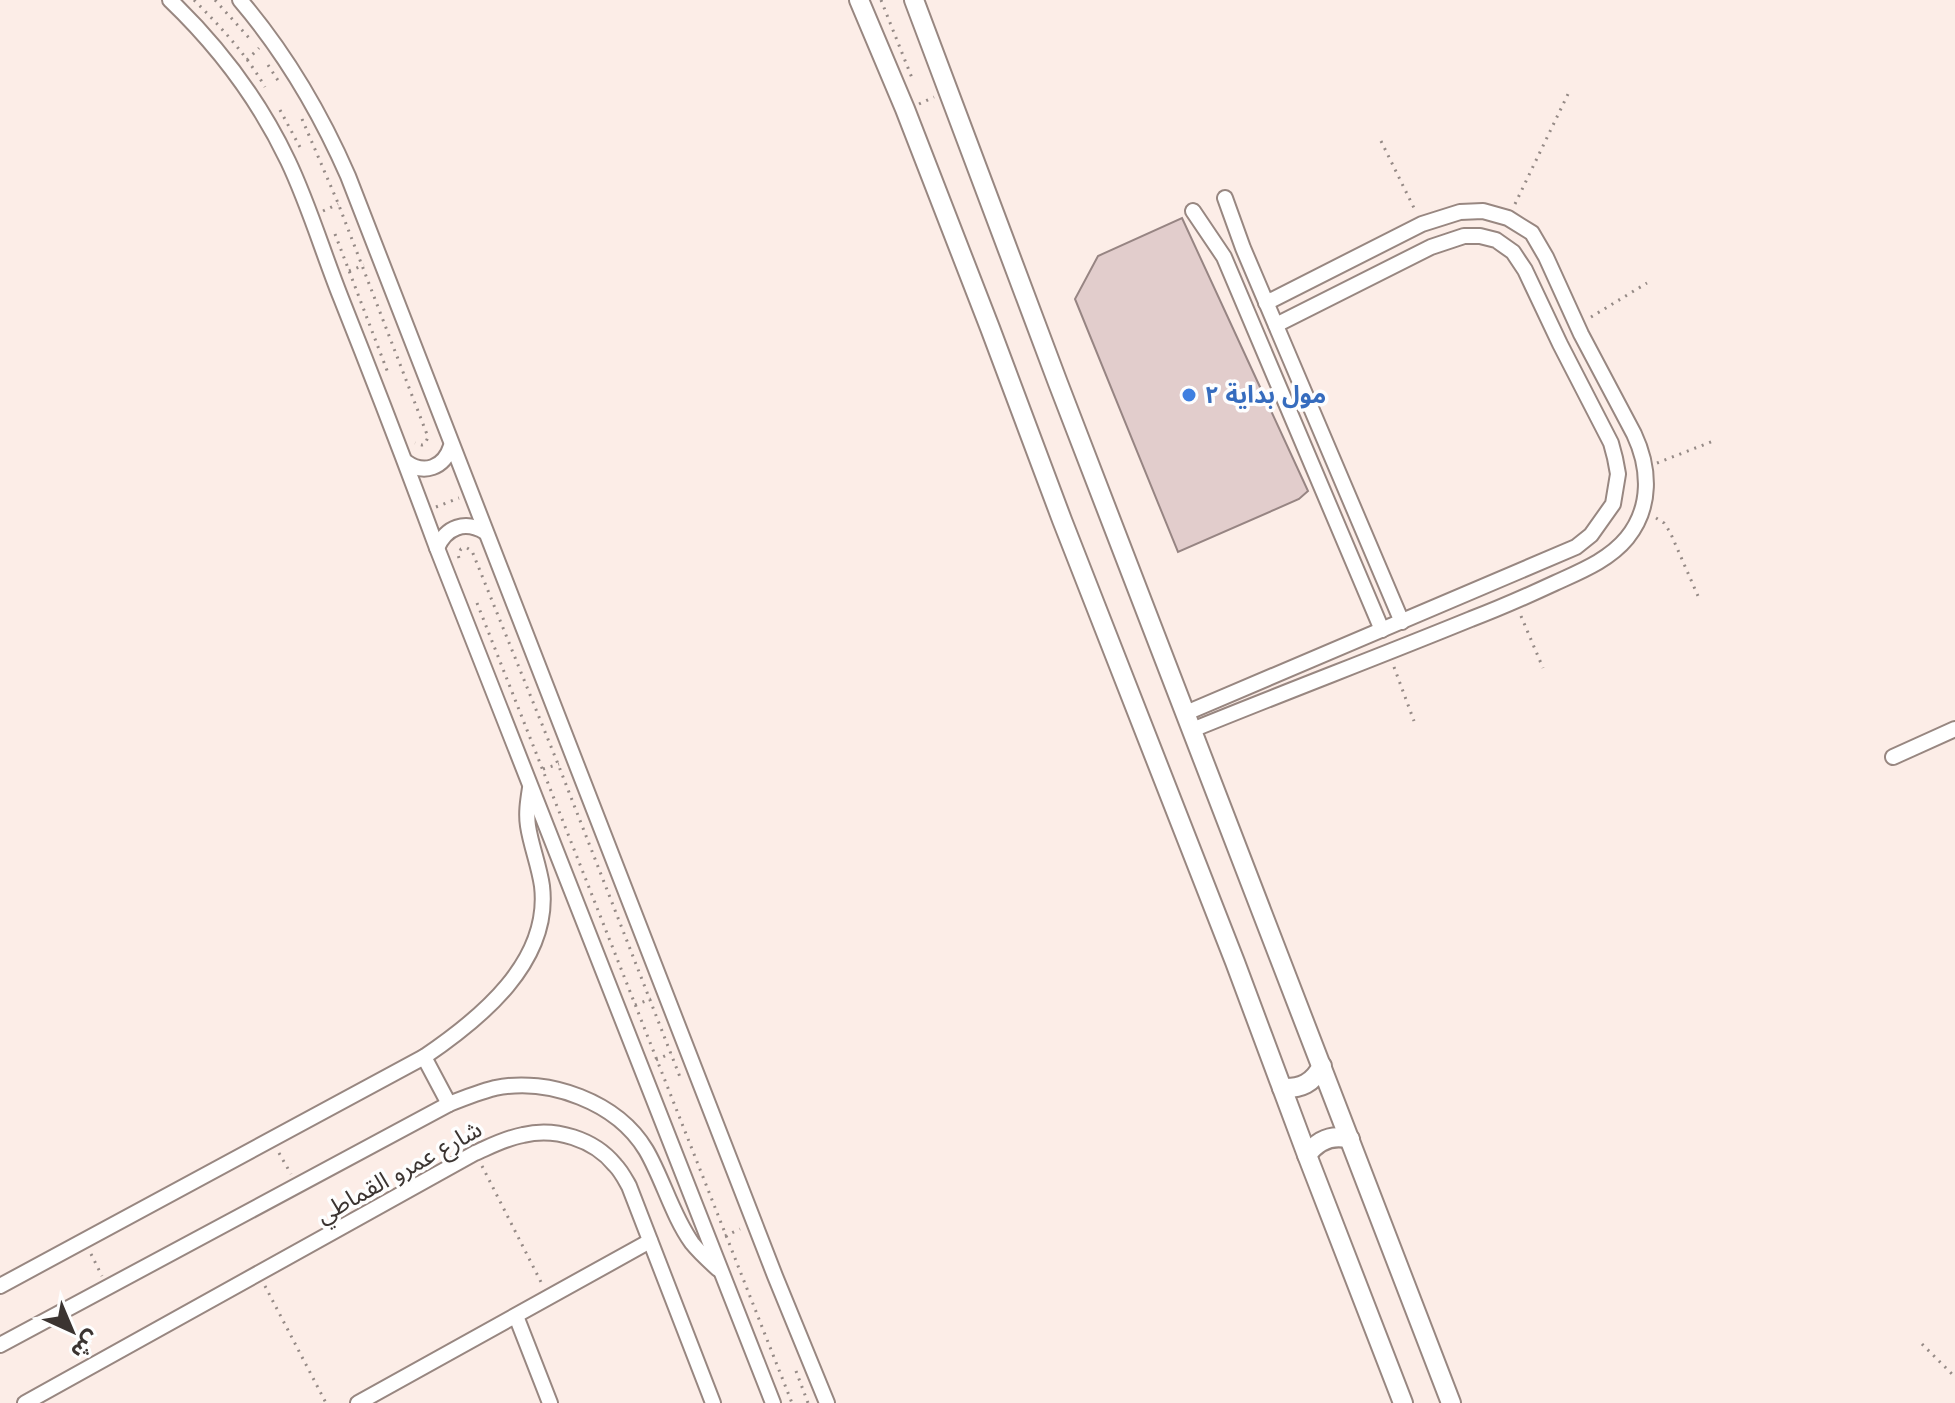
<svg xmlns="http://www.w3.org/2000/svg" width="1955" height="1403" font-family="Helvetica,'Noto Sans Arabic',sans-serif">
<rect width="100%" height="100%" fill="#fcede7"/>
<!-- building -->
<polygon fill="#e2cdcc" stroke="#978583" stroke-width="2" points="1182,218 1308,491 1299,499 1178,552 1075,299 1098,256"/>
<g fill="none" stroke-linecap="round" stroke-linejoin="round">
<defs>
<g id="minor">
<path d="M170,0c48,46 89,100 118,161 21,44 35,92 53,137 33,83 65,166 96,250l336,855"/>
<path d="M240,0c46,54 80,112 108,176l427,1100 52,127"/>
<polyline points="1225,198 1243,248 1402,622"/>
<polyline points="1193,211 1224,257 1382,630"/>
<path d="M406,462c18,13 38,6 45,-16"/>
<path d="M437,548c9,-21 28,-28 48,-16"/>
<polyline points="1186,713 1576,547 1591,535 1613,504 1618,474 1615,458 1611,443 1560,344 1525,270 1513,252 1496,240 1480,236 1464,236 1431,247 1276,325"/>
<path d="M1192,730c93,-38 186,-73 279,-111 29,-11 56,-23 84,-36 26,-12 54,-23 72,-45 25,-31 23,-70 7,-104l-53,-100 -35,-77 -14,-24 -24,-15 -25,-7 -23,1 -38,12 -156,79"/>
<polyline points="1893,757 1955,729"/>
<polyline points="424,1057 449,1104"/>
<path d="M0,1286l424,-229c56,-38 127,-95 118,-171 -3,-21 -11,-40 -14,-60 -2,-13 0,-25 2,-38"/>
<polyline points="516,1316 550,1403"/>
<path d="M0,1345l449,-241c15,-6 30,-12 46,-16 54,-11 122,14 151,62 17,29 26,65 46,93 8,10 17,18 26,26"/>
<path d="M25,1403l450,-250c16,-7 31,-15 48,-18 32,-8 71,4 92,30 6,6 10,14 14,21l84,217"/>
<polyline points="358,1403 650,1241"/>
</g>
<g id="tertiary">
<polyline points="859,0 905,109 990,328 1062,520 1235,962 1307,1155 1403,1403"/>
<polyline points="914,0 1058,383 1451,1403"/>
<path d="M1282,1088c19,1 31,-5 40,-22"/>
<path d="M1307,1155c11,-15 25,-21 43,-16"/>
</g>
</defs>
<!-- minor casing -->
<use href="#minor" stroke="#988781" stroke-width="18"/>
<!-- tertiary casing -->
<use href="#tertiary" stroke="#988781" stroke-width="22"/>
<!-- path -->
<g stroke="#958a86" stroke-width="3" stroke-dasharray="2 6" stroke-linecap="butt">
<path d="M194,0c27,27 52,54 71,87"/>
<polyline points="215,0 250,39"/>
<polyline points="881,0 912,78"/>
<polyline points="247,60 259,48"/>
<polyline points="268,65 279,82"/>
<polyline points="919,104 934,97"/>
<polyline points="280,110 301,149"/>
<polyline points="302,119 338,203 428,437 425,444 422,445 415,443"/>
<polyline points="1381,141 1415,210"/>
<polyline points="1515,204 1569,92"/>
<polyline points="323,211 338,204"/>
<polyline points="335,234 388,373"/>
<polyline points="349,271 364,265"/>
<polyline points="1591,317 1647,283"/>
<polyline points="1657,463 1716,440"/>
<polyline points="436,507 459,498"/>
<polyline points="1656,518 1664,523 1670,532 1698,596"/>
<polyline points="459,558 458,555 461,549 467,548 472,551 558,764 680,1077"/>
<polyline points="477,603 792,1403"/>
<polyline points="1521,616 1543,668"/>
<polyline points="1394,667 1414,721"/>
<polyline points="543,769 559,764"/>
<polyline points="635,1005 651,999"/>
<polyline points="656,1060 671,1053"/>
<polyline points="279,1153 291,1174"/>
<polyline points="482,1166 542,1284"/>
<polyline points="725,1236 740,1229"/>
<polyline points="91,1254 102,1276"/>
<polyline points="265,1286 326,1403"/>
<polyline points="1922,1344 1955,1377"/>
<polyline points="796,1371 808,1403"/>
</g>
<!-- minor -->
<use href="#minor" stroke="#fff" stroke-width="14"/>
<!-- tertiary -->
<use href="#tertiary" stroke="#fff" stroke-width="18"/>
</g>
<!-- markers -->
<circle fill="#3f7fe0" stroke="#fefefe" stroke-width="3" cx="1189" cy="395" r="8"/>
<g text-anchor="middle" stroke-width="7" stroke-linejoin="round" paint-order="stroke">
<!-- shop labels -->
<g font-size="24" font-weight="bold" fill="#366cbe" stroke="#fefefe" text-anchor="start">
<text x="1205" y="403">مول بداية ۲</text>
</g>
<!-- street labels -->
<g font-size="24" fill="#3b3431" stroke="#fefefe">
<text transform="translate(399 1172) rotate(-29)" y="8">شارع عمرو القماطي</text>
</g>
</g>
<!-- north arrow -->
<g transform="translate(72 1331) rotate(136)" stroke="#fefefe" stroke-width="6" paint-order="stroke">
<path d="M0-6L14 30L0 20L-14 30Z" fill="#3b3431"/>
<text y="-12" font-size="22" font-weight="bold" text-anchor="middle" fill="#3b3431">ش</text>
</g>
</svg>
